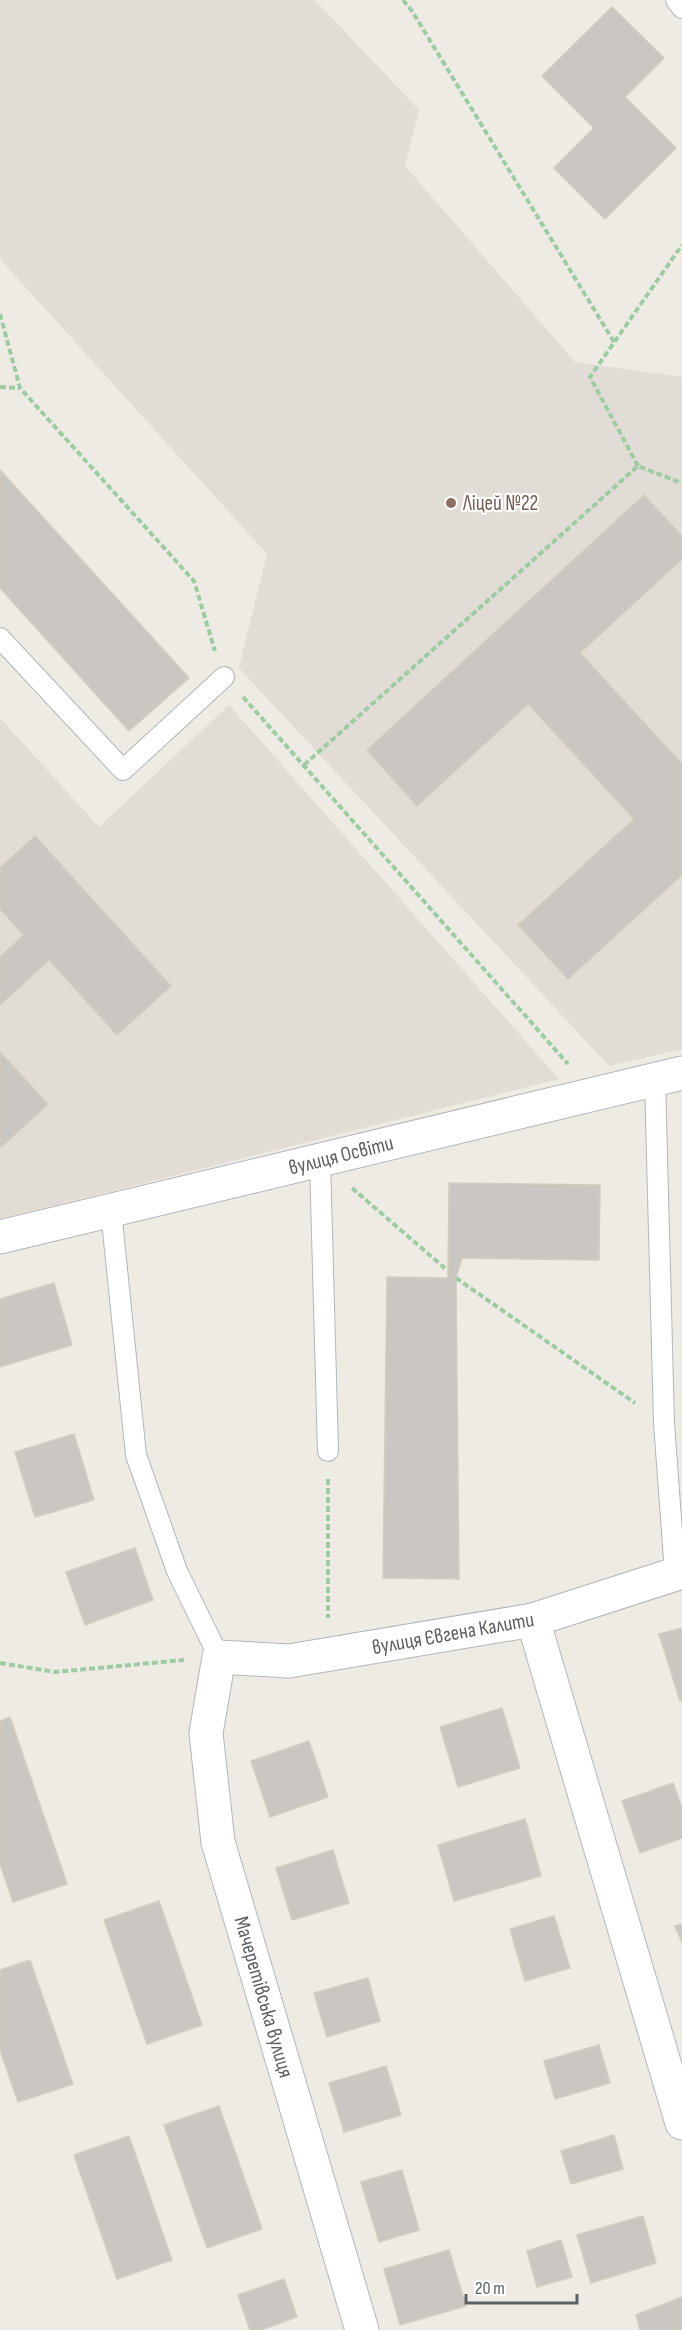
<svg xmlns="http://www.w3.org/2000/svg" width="682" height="2330" font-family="'Sofia Sans Condensed',sans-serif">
<rect width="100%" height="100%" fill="#eeebe4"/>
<!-- education -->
<g fill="#e1dcd5">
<polygon points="0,0 315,0 419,110 405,166 575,362 682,377 682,1049 609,1066 239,668 267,554 0,259"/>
<polygon points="229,705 559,1079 0,1219 0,718 99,827"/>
</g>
<!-- building -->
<g fill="#cac6c1" stroke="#d3ccc2" stroke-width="1.5">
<polygon points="612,7 664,58 625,97 676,148 605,219 554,168 594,128 542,76"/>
<polygon points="0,470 189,678 129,731 0,588"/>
<polygon points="644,495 682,536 682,559 580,653 682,764 682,875 568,979 518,925 634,819 528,704 417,806 367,750"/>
<polygon points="35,836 171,986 117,1035 49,960 0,1005 0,957 24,935 0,909 0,868"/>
<polygon points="0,1052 48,1104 0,1148"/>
<polygon points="449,1183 600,1185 599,1260 462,1258 456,1278 459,1579 383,1578 387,1277 448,1278"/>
<polygon points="54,1283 72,1345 0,1367 0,1299"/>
<polygon points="74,1434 94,1500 35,1517 15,1452"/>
<polygon points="135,1548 153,1600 85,1625 66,1572"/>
<polygon points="682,1628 682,1700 680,1701 659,1634"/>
<polygon points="502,1708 520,1768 458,1787 440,1727"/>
<polygon points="10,1717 67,1884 13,1902 0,1864 0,1721"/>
<polygon points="309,1741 328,1797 270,1817 251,1761"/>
<polygon points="673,1783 682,1808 682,1838 640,1853 622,1801"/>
<polygon points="525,1819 541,1876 454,1901 438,1845"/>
<polygon points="333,1850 349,1903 292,1920 276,1868"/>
<polygon points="159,1901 202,2025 147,2044 104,1920"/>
<polygon points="554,1916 570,1968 525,1981 510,1929"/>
<polygon points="682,1924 682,1943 675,1926"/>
<polygon points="30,1960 73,2084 18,2102 0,2050 0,1970"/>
<polygon points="368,1978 380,2021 327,2037 314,1993"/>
<polygon points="599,2045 610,2083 555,2099 544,2061"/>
<polygon points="386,2066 401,2115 344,2132 329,2083"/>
<polygon points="219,2106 262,2229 207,2248 164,2125"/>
<polygon points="614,2135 623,2169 571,2184 561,2151"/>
<polygon points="129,2136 172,2260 117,2279 74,2155"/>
<polygon points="402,2170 419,2230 379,2242 361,2182"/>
<polygon points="643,2216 656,2263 591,2283 577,2235"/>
<polygon points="561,2240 572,2277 537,2287 527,2251"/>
<polygon points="449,2250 466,2306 400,2325 384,2269"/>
<polygon points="284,2279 297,2317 261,2330 250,2330 238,2295"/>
<polygon points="682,2297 682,2330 640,2330 636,2315"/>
</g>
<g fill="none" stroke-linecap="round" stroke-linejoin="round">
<defs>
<g id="lane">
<polyline points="676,0 682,8"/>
<polyline points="0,638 123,770 224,677"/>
<polyline points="655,1079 664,1423 675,1573"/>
<polyline points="320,1160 328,1451"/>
<polyline points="111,1211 136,1455 177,1571 219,1657"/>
</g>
<g id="street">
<polyline points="0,1237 682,1073"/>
<polyline points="533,1620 682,2123"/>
<polyline points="362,2330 218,1842 206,1733 219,1657 289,1661 533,1620 682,1572"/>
</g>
</defs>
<!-- lane casing -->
<use href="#lane" stroke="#b2b6b9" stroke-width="22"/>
<!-- street casing -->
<use href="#street" stroke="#b2b6b9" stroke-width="35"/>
<!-- path -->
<g stroke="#9dcca3" stroke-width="4" stroke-dasharray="6 3" stroke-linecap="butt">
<polyline points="403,0 412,11 614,342"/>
<polyline points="0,314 20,388 194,581 215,651"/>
<polyline points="0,387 20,388"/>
<polyline points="638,466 590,377 682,245"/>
<polyline points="243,697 568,1064"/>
<polyline points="304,765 638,466 682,483"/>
<polyline points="352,1188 447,1270"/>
<polyline points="456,1278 635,1403"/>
<polyline points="328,1479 328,1618"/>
<polyline points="0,1663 55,1672 184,1660"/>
</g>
<!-- lane -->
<use href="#lane" stroke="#fff" stroke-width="20"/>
<!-- street -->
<use href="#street" stroke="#fff" stroke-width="33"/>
</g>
<!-- markers -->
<circle fill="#8d6e63" stroke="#fff" stroke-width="2" cx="451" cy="503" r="6"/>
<g text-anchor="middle" stroke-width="4.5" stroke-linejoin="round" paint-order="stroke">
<!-- education labels -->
<g font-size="21" fill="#785e54" stroke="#fff" text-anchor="start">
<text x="463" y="510">Ліцей №22</text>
</g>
<!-- street labels -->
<g font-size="21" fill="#5c6165" stroke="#fff">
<text transform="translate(341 1155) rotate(-14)" y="7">вулиця Освіти</text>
<text transform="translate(453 1633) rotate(-10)" y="7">вулиця Євгена Калити</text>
<text transform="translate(264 1997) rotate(74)" y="7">Мачеретівська вулиця</text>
</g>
</g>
<!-- scale -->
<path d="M466 2294v9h111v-9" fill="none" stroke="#5c6165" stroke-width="3"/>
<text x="475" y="2294" font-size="18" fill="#5c6165" stroke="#ffffff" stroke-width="4.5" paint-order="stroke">20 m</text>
</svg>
